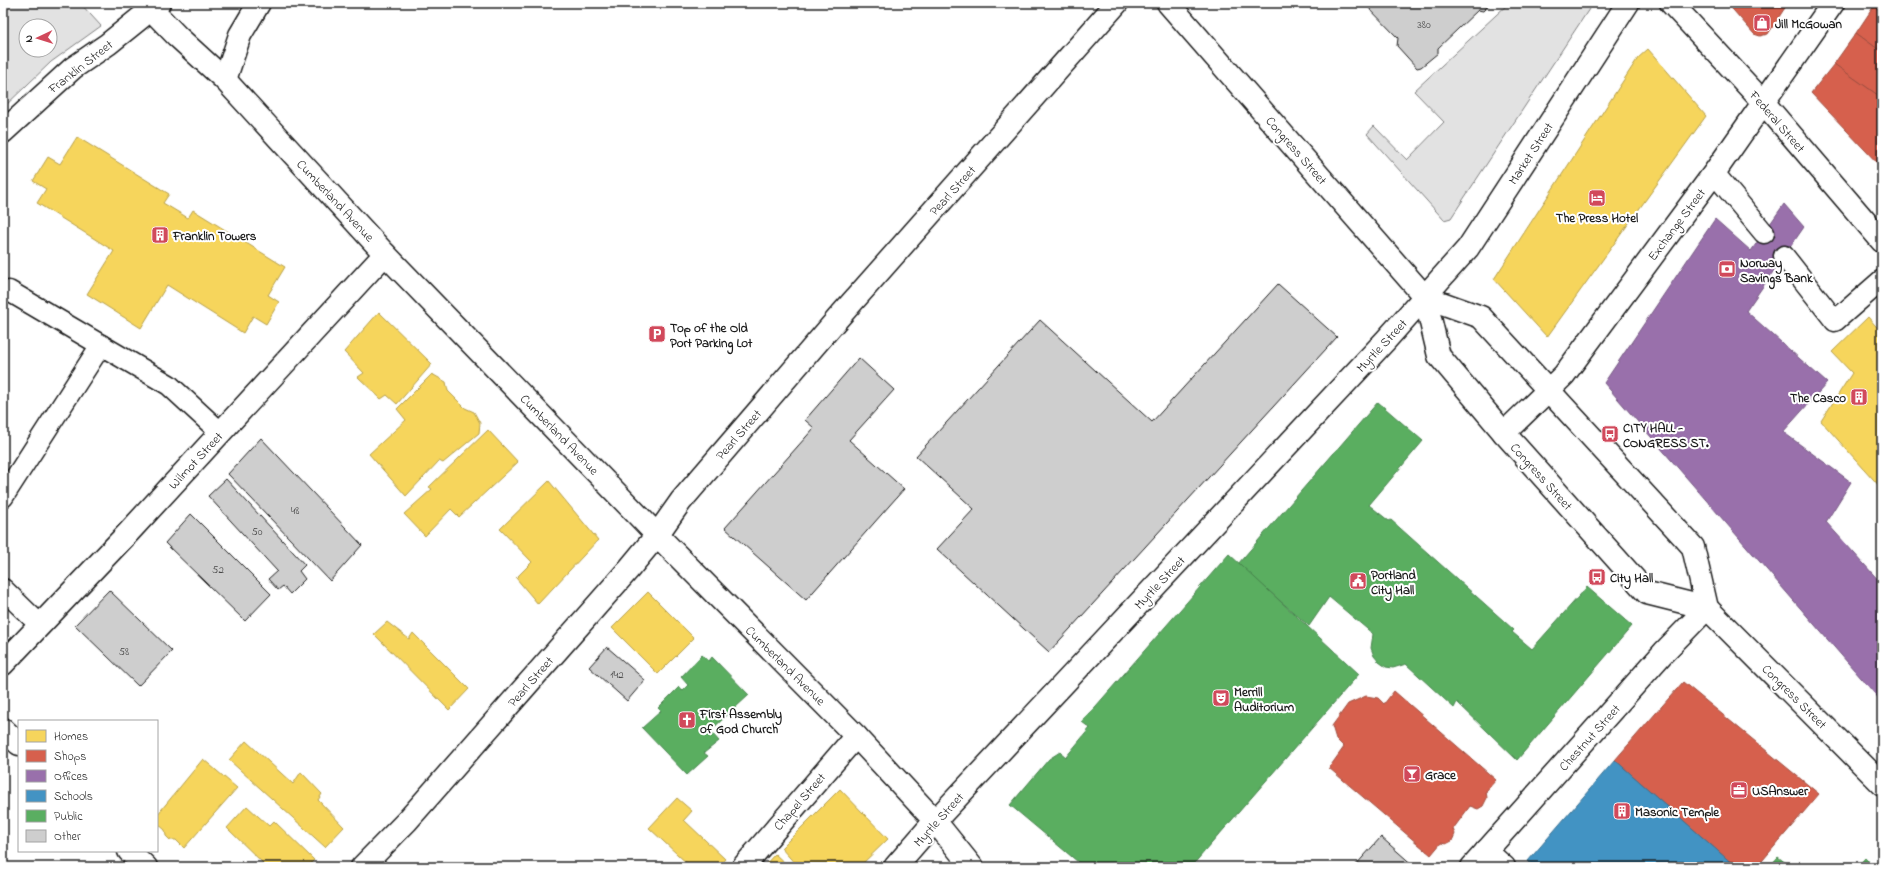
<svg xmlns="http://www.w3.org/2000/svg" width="1885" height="870" font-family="'Indie Flower',sans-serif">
<rect width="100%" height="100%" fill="#fff"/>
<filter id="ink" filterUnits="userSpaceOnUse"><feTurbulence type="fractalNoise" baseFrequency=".025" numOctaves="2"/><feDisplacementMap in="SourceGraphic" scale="8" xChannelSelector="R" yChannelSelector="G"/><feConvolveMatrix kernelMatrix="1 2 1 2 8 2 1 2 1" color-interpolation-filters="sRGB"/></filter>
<g filter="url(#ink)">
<!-- green -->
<g fill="#e2e2e2" stroke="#7f7f7f" fill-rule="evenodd">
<path d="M3,3h77l21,23 -50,36 -48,46zM26,26h24v24h-24z"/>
<polygon points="1509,3 1593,3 1451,218 1444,220 1367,134 1374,126 1407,160 1444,122 1414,91"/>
</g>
<!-- homes -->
<g fill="#f6d55c" stroke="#b59e49">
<polygon points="1648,49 1706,116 1547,337 1494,279 1638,58"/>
<polygon points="77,137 169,194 163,203 188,218 193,210 285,267 268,295 279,302 266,324 253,316 243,333 167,285 141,328 87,294 114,251 37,203 46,189 33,181 48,157 60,164"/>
<polygon points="379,312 432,364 397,404 387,395 381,399 358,377 364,373 344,352"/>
<polygon points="1868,317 1882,333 1882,489 1821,421 1852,373 1832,352"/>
<polygon points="432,374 446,382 448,391 465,408 474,412 480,423 479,433 443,463 439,461 406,496 369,454 406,420 397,409"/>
<polygon points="488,430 518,462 459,517 451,509 425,536 404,514 432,489 429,487"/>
<polygon points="549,481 598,540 538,604 516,578 532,562 500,529"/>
<polygon points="648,592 694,638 658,674 612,628"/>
<polygon points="387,622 409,639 413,633 469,689 449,710 374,634"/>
<polygon points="246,741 293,784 301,772 322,794 318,800 344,827 325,847 229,760"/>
<polygon points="203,759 237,788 184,848 176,840 170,840 166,836 165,830 157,823 157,815"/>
<polygon points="840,789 888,839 859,867 809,867 802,864 798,867 781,848"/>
<polygon points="677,798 692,811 684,820 725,859 718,867 691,867 649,828"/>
<polygon points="247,806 269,826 274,821 314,860 307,867 267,867 227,828"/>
<polygon points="775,854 789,867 763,867"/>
</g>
<!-- shops -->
<g fill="#d6604d" stroke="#9e4c3e">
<polygon points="1727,3 1788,3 1768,34 1760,36 1754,34"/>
<polygon points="1876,3 1882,3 1882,52 1856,33"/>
<polygon points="1856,33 1882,52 1882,98 1834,64"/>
<polygon points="1834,64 1882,98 1882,168 1811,93"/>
<polygon points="1683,682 1819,794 1757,867 1736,867 1615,760"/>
<polygon points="1394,691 1496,780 1486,791 1487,798 1483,806 1478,809 1470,806 1453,829 1455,834 1452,841 1446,844 1441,843 1431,855 1329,768 1344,747 1336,739 1332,726 1348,704 1366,696 1378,698 1384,704"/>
</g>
<!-- offices -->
<polygon fill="#9970ab" stroke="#745780" points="1784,204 1804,227 1746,311 1827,383 1783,432 1851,482 1826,522 1882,584 1882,702 1604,383 1715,219 1751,251"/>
<!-- schools -->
<polygon fill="#4393c3" stroke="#376f91" points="1615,760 1736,867 1535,867 1528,861"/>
<!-- public -->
<g fill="#5aae61" stroke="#47824c">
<polygon points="1378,402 1423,441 1369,505 1389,521 1391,520 1514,630 1512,632 1532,649 1587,587 1632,626 1517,760 1457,702 1454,708 1406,664 1393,668 1386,667 1379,662 1374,656 1371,648 1373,634 1329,597 1309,626 1238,564"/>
<polygon points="1229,554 1359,674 1191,867 1132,867 1128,864 1125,867 1084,867 1010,805 1049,759 1060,752 1066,757 1090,728 1082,722"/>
<polygon points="702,655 709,661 712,657 749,695 710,731 719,741 704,753 708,756 687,775 642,728 661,711 658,708 679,687 682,691 688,685 681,677"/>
<polygon points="1778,857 1791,867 1769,867"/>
<polygon points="1865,858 1875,867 1857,867"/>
</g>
<!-- building -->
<g fill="#cecece" stroke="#1c1c1c">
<polygon points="1364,3 1491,3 1483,11 1478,10 1438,48 1438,53 1421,67 1417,68 1397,46 1398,38"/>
<polygon points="1278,284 1337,337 1049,652 937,549 974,509 916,456 1040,320 1152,422"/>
<polygon points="859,358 894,390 849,440 904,489 806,600 725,528 814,428 805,420"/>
<polygon points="261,438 362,545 330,581 228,474"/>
<polygon points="226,479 305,565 299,571 305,579 290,594 283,586 278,590 268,579 277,571 208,496"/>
<polygon points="191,514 271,594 245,621 165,543"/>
<polygon points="109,590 172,651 138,686 75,625"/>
<polygon points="607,647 645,680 627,701 589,667"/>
<polygon points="1381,837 1415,867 1354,867"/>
</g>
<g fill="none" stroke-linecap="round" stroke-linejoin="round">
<defs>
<g id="lane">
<polyline points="1714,173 1764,233"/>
<polyline points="1784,256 1835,321 1882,280"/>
<polyline points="3,293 9,291 169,385 221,433"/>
<polyline points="3,497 101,345"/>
<polyline points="3,589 40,625"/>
</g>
<g id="street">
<polyline points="1671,3 1763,102 1882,241"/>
<polyline points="1504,433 1564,375 1714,173 1833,3"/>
<polyline points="3,664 128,533 385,254"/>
<polyline points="3,729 19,744"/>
<polyline points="129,851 146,867"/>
<polyline points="1486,851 1504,867"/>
<polyline points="743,867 856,736"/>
<polyline points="895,867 935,821 1385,341 1468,248 1628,3"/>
<polyline points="1472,867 1664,652 1707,608"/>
</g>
<g id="secondary">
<polyline points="145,3 177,36 225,80 385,254 657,535 856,736 935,821 972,867"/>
<polyline points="1168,3 1425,297 1439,356 1504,433 1647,593 1707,608 1882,784"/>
<polyline points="1425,297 1481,317 1693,547 1707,608"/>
<polyline points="362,867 407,821 628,570 657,535 681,501 839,317 1117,3"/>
</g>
<g id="primary">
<polyline points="225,80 240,35 259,3"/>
<polyline points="3,132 73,68 108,44 159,3"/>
</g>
</defs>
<!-- lane casing -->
<use href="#lane" stroke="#1c1c1c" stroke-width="23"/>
<!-- street casing -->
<use href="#street" stroke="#1c1c1c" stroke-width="25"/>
<!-- secondary casing -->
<use href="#secondary" stroke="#1c1c1c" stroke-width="25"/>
<!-- primary casing -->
<use href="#primary" stroke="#1c1c1c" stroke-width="25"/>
<!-- lane -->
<use href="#lane" stroke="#fff" stroke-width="20"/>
<!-- street -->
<use href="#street" stroke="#fff" stroke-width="22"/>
<!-- secondary -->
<use href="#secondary" stroke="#fff" stroke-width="22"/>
<!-- primary -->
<use href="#primary" stroke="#fff" stroke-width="22"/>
</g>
</g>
<!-- icons -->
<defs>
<symbol id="shop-square" viewBox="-11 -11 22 22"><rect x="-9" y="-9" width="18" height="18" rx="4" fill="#d1495b" stroke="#fff"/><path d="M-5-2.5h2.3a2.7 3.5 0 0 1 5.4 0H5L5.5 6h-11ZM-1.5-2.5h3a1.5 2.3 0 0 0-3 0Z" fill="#fff"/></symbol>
<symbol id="hotel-square" viewBox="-11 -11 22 22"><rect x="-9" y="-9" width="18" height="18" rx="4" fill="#d1495b" stroke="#fff"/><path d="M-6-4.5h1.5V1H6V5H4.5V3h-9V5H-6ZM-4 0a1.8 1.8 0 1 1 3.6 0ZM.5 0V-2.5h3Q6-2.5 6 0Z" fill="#fff"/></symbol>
<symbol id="building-square" viewBox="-11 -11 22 22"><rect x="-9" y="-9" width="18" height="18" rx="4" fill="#d1495b" stroke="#fff"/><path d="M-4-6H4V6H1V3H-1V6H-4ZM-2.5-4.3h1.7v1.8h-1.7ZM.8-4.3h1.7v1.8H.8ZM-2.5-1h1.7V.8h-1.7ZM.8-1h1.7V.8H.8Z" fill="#fff"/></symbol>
<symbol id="bank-square" viewBox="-11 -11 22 22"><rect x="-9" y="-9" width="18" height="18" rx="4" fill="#d1495b" stroke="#fff"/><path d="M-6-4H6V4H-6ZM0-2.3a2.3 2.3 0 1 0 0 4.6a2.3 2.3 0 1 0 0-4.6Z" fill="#fff"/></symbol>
<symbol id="parking-square" viewBox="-11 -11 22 22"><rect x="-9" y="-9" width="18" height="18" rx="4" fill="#d1495b" stroke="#fff"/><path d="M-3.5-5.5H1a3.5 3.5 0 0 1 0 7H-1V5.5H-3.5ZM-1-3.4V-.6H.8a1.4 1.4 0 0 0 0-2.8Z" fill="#fff"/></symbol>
<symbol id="bus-square" viewBox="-11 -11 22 22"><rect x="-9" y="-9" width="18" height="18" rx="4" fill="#d1495b" stroke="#fff"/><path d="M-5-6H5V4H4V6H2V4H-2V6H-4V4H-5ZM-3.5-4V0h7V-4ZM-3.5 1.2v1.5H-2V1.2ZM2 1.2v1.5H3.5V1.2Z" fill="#fff"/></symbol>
<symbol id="civic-square" viewBox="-11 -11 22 22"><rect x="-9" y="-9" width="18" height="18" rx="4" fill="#d1495b" stroke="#fff"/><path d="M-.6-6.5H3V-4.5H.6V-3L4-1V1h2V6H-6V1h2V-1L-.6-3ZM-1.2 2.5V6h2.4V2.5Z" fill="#fff"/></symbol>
<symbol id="theatre-square" viewBox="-11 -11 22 22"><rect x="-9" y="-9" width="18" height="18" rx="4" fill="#d1495b" stroke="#fff"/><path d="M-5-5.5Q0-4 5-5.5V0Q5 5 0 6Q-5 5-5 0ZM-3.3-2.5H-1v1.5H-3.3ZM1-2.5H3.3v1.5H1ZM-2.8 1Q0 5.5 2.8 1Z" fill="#fff"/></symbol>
<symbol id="church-square" viewBox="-11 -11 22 22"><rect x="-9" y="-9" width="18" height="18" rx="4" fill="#d1495b" stroke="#fff"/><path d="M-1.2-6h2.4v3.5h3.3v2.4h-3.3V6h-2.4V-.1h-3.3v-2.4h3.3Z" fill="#fff"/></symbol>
<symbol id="bar-square" viewBox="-11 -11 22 22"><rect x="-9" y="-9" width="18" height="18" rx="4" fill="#d1495b" stroke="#fff"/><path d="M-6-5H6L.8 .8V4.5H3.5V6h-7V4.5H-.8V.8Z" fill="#fff"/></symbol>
<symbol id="office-square" viewBox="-11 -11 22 22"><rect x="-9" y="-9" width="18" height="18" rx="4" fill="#d1495b" stroke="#fff"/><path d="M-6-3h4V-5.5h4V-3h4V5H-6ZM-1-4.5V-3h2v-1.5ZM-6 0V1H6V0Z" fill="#fff"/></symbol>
</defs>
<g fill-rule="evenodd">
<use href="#shop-square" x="1752" y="13" width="20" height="20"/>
<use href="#hotel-square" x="1587" y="188" width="20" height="20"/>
<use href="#building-square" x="150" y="225" width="20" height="20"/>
<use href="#bank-square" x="1717" y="259" width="20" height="20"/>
<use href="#parking-square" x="647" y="324" width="20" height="20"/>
<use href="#building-square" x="1849" y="387" width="20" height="20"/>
<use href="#bus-square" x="1600" y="424" width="20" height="20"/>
<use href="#bus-square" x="1587" y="567" width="20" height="20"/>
<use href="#civic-square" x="1348" y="571" width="20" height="20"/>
<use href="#theatre-square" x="1211" y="688" width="20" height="20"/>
<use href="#church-square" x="677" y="710" width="20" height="20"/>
<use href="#bar-square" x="1402" y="764" width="20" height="20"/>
<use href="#office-square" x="1729" y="780" width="20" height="20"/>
<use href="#building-square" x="1612" y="801" width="20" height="20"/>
</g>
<g text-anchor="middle" stroke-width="4" stroke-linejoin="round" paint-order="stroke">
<!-- number labels -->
<g font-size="11" fill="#484848">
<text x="1424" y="28">380</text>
<text x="295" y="514">48</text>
<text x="257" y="535">50</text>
<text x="218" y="573">52</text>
<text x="124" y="655">58</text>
<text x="617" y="678">142</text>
</g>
<!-- poi labels -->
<g font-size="13" font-weight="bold" fill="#1c1c1c" stroke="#fff" text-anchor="start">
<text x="1775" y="28">Jill McGowan</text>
<text x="1597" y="222" text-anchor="middle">The Press Hotel</text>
<text x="173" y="240">Franklin Towers</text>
<text x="1740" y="267">Norway<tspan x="1740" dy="15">Savings Bank</tspan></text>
<text x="670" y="332">Top of the Old<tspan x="670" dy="15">Port Parking Lot</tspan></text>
<text x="1846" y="402" text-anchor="end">The Casco</text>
<text x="1623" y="432">CITY HALL -<tspan x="1623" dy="15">CONGRESS ST.</tspan></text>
<text x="1371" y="579">Portland<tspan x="1371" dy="15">City Hall</tspan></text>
<text x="1610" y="582">City Hall</text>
<text x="1234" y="696">Merrill<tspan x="1234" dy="15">Auditorium</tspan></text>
<text x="700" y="718">First Assembly<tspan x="700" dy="15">of God Church</tspan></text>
<text x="1425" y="779">Grace</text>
<text x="1752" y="795">USAnswer</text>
<text x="1635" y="816">Masonic Temple</text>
</g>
<!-- street labels -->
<g font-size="13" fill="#1c1c1c" stroke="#fff">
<text transform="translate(80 66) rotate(-38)" y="5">Franklin Street</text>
<text transform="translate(1778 121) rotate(49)" y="5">Federal Street</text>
<text transform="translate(1297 150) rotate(49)" y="5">Congress Street</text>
<text transform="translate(1530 153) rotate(-57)" y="5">Market Street</text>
<text transform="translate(952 190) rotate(-48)" y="5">Pearl Street</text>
<text transform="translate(336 200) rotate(47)" y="5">Cumberland Avenue</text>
<text transform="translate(1676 224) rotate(-53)" y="5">Exchange Street</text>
<text transform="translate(1381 345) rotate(-47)" y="5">Myrtle Street</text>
<text transform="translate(560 434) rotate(46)" y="5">Cumberland Avenue</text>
<text transform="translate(738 434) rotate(-49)" y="5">Pearl Street</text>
<text transform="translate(195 460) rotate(-47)" y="5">Wilmot Street</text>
<text transform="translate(1542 476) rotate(48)" y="5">Congress Street</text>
<text transform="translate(1159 582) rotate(-47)" y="5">Myrtle Street</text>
<text transform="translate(786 665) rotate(45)" y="5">Cumberland Avenue</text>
<text transform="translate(530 681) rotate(-49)" y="5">Pearl Street</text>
<text transform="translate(1795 696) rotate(45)" y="5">Congress Street</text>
<text transform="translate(1589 737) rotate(-48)" y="5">Chestnut Street</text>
<text transform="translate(799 801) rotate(-49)" y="5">Chapel Street</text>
<text transform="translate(938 819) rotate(-48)" y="5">Myrtle Street</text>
</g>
</g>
<!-- margin -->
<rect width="1885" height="870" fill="none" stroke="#fff" stroke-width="16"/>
<rect x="8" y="8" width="1869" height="854" fill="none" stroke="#1c1c1c" stroke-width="1.5" filter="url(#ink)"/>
<!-- legend -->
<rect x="18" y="720" width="140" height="132" fill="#ffffff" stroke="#a4a4a4"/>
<rect x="26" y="730" width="20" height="12" fill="#f6d55c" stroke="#a4a4a4"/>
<text x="54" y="740" font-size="12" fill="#1c1c1c">Homes</text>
<rect x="26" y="750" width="20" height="12" fill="#d6604d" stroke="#a4a4a4"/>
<text x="54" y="760" font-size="12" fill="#1c1c1c">Shops</text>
<rect x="26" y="770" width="20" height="12" fill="#9970ab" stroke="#a4a4a4"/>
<text x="54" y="780" font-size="12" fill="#1c1c1c">Offices</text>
<rect x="26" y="790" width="20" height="12" fill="#4393c3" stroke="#a4a4a4"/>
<text x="54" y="800" font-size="12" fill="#1c1c1c">Schools</text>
<rect x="26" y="810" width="20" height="12" fill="#5aae61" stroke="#a4a4a4"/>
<text x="54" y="820" font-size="12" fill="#1c1c1c">Public</text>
<rect x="26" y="830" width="20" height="12" fill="#cecece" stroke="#a4a4a4"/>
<text x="54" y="840" font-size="12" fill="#1c1c1c">Other</text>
<!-- north arrow -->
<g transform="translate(38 38) rotate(266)"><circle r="19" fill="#ffffff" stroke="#a4a4a4"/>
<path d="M0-3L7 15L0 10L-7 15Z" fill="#d1495b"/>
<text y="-6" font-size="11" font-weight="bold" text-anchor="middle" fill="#1c1c1c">N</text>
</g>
</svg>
